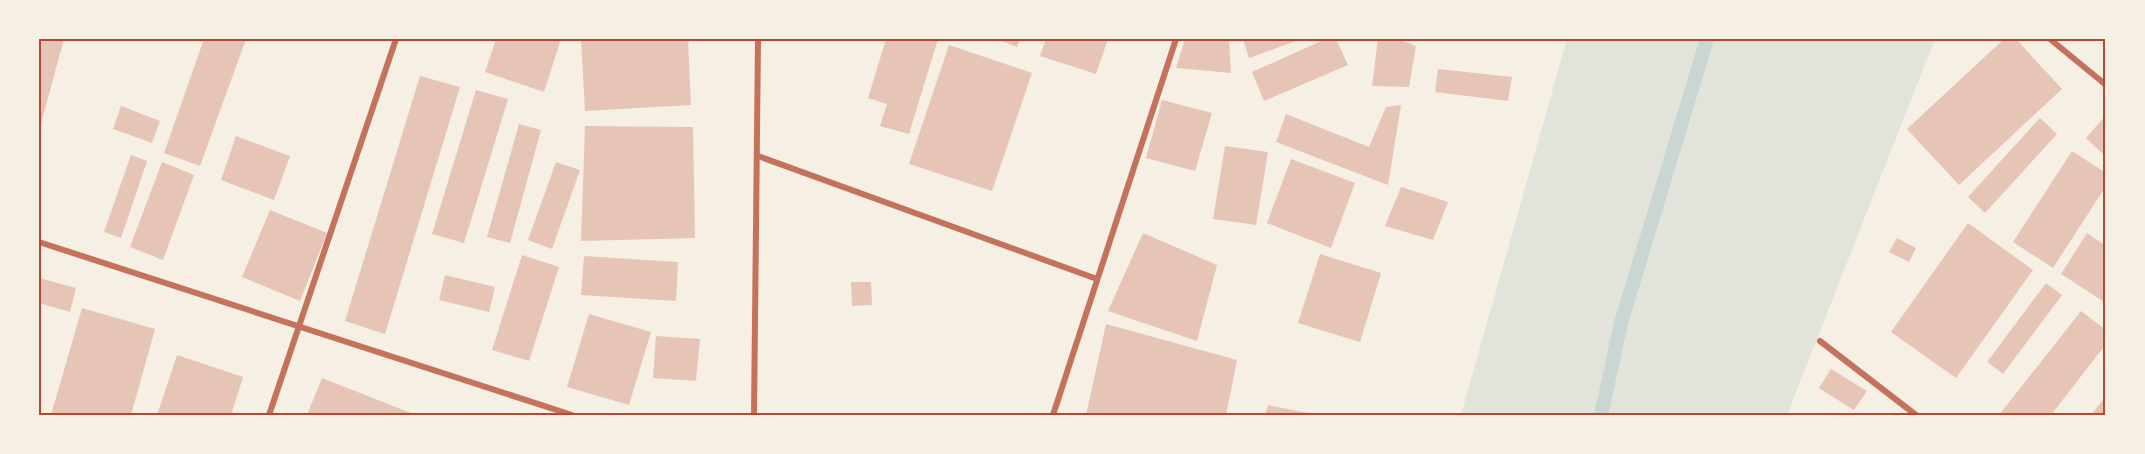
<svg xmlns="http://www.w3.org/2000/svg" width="2145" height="454" font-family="'DM Sans',sans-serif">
<rect width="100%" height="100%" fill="#f6efe4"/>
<!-- green -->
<polygon fill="#e2e4dc" points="1567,39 1935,39 1787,415 1461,415"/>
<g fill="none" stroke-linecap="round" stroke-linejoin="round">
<!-- stream -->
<polyline stroke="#c9d6d2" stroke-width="14" points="1601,415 1621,323 1707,39"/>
</g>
<!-- building -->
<g fill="#e6c5b7">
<polygon points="39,39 64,39 40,127 39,127"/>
<polygon points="204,39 246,39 200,166 164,153"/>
<polygon points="496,39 561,39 544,92 485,72"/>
<polygon points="581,39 688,39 691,105 585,111"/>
<polygon points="886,39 938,39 909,134 880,126 887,104 868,98"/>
<polygon points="996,39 1020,39 1017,47"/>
<polygon points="1046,39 1108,39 1096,74 1040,56"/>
<polygon points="1185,39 1222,39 1229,41 1231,73 1176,68"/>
<polygon points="1243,39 1296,39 1296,41 1249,58"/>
<polygon points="1326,39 1336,39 1348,65 1264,101 1252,72"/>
<polygon points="1378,39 1397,39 1416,46 1409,87 1372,86"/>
<polygon points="2004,39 2016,39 2062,89 1959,185 1907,129"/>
<polygon points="949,45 1032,73 992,191 909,164"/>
<polygon points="1438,69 1512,77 1508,101 1435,92"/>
<polygon points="420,76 460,87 385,334 345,321"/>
<polygon points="476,90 508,99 464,243 432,234"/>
<polygon points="1162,100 1212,113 1195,171 1146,158"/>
<polygon points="1401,105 1388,185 1276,142 1286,114 1369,147 1386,107"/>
<polygon points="121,106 160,121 152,143 113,129"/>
<polygon points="2106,115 2106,157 2086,138"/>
<polygon points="2040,118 2057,134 1985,213 1968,197"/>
<polygon points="519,124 541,130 510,243 487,237"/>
<polygon points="585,126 693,127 695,238 581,241"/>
<polygon points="236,136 290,156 274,200 221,180"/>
<polygon points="1225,146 1268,152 1256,225 1213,219"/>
<polygon points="2072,151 2106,173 2106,186 2053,268 2013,242"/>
<polygon points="131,155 147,161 121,238 104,232"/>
<polygon points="1291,159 1355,183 1331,248 1267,223"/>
<polygon points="162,162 194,175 163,260 130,247"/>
<polygon points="556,162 580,170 552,249 528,240"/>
<polygon points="1401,187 1448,202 1433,240 1385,226"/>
<polygon points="270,210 327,233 300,301 242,277"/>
<polygon points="1968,223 2033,270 1956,378 1891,332"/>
<polygon points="1143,233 1217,265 1197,341 1108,311"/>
<polygon points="2087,233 2106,246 2106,303 2061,274"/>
<polygon points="1897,238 1916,248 1909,262 1889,252"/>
<polygon points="1320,254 1381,273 1360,342 1298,323"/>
<polygon points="522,255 559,267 529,361 492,350"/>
<polygon points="584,256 678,262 676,301 581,295"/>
<polygon points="445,275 495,287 489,312 439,300"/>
<polygon points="39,278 76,288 70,312 39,303"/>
<polygon points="851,282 871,282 872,305 852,306"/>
<polygon points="2046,283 2062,295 2003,374 1987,362"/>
<polygon points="82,308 155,329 131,415 51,415"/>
<polygon points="2081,311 2106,330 2106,344 2051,415 1999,415"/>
<polygon points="589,314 651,332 629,405 567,387"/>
<polygon points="1106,324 1237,360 1226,415 1086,415"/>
<polygon points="656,336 700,339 696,381 653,378"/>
<polygon points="177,355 243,377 231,415 157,415"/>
<polygon points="1831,369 1867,391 1854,410 1819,388"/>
<polygon points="322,378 416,415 307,415"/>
<polygon points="2106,396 2106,415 2091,415"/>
<polygon points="1268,405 1313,414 1313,415 1265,415"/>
</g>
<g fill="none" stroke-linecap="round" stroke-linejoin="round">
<!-- minor -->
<g stroke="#c5725c" stroke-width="6">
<polyline points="2050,39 2106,85"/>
<polyline points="758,156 1097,279"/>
<polyline points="39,242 572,415"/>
<polyline points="1820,341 1916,415"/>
<polyline points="269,415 396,39"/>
<polyline points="754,415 758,39"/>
<polyline points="1053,415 1176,39"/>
</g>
</g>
<!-- border -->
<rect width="2145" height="454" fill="none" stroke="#f6efe4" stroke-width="81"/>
<rect x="40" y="40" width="2064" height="374" fill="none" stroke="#b5482f" stroke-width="2"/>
</svg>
